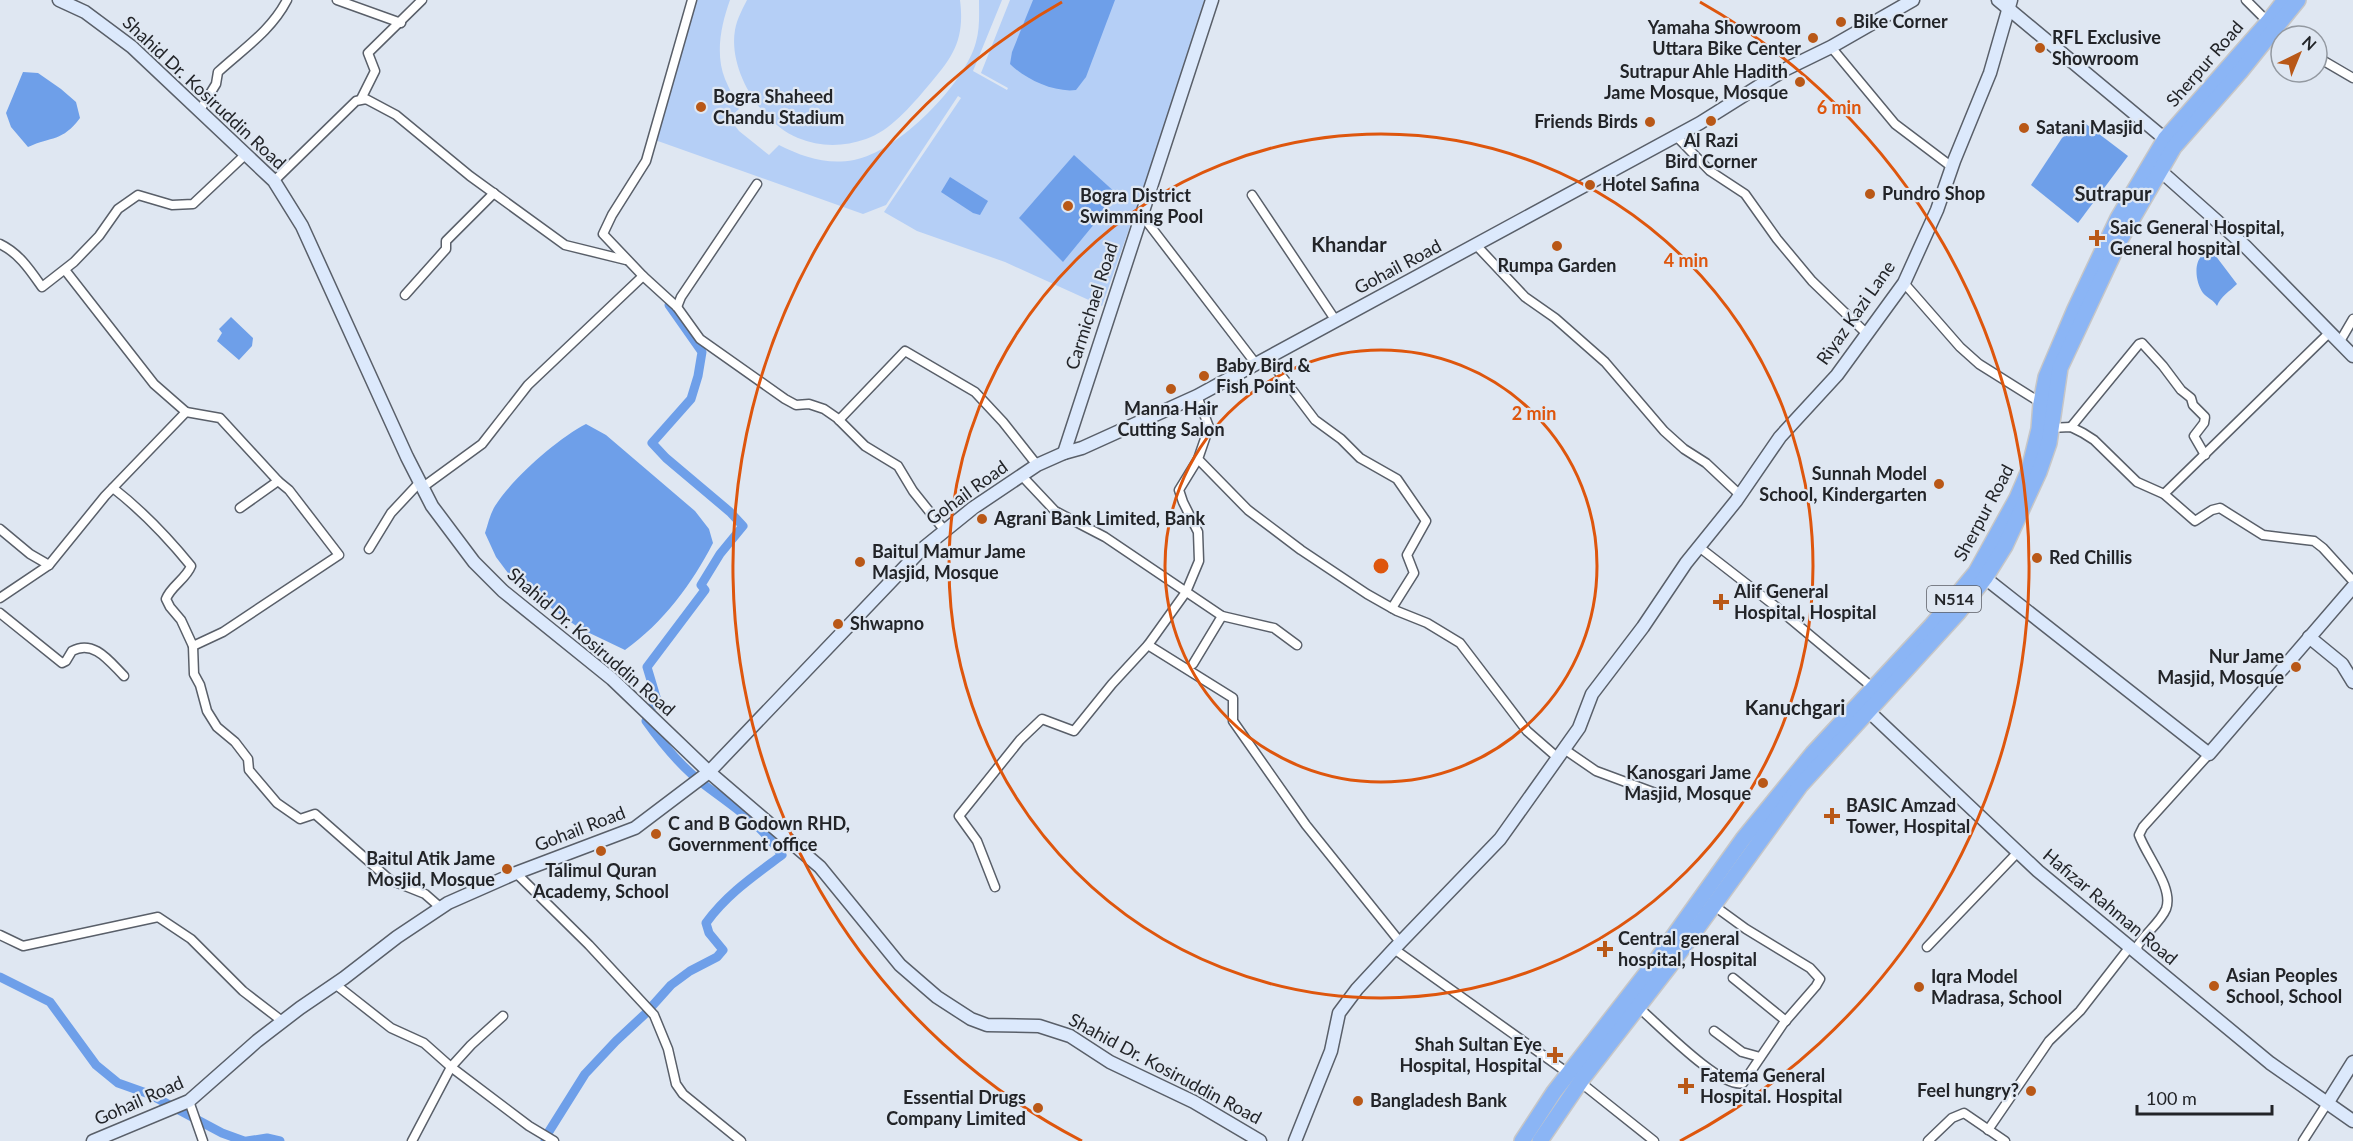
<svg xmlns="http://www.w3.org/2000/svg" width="2353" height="1141" font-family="Lato,sans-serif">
<rect width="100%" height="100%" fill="#dfe7f2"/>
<!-- green -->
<g fill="#b5cff6">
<path d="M696,0h34c-9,25 -15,54 -5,79 4,10 10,20 14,30l-10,9 10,13 30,24 10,-10c24,12 47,20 75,15 44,-8 111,-76 122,-118 4,-14 3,-28 3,-42h23l-29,71 34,19 1,-2 -27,-15 29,-73h196l-53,161 -51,145 -97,-44 -88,-31 -33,-19 77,-114 -3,-2 -72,109 -23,9 -208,-74z"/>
<path d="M747,0h213c5,40 -7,57 -32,86 -17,20 -38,45 -62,53 -23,8 -46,8 -68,-1 -37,-15 -70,-68 -63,-108 2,-11 7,-20 12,-30z"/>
</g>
<!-- water -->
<g fill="#6e9fe9">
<path d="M1033,0h82l-29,77 -10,13c-22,3 -51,-11 -66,-26l2,-12z"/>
<path d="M23,72l15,1 23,16 15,13 4,16c-18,24 -28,18 -52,29l-17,-20 -5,-14z"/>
<polygon points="2082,121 2128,156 2078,223 2031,185 2062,138"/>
<polygon points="1074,155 1118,195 1063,262 1019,218"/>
<polygon points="950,177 988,201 980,215 973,213 941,192"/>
<path d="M2212,251l25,33c-8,8 -16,12 -20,22 -3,-6 -10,-8 -14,-13 -9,-13 -11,-40 9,-42z"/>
<polygon points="231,317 253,338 252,346 239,360 217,341 222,333 219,329"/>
<path d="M586,424l20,11 89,76 14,18 4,14c-21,41 -50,80 -88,107l-46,-22 -65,-47 -18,-24 -11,-24c3,-9 5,-19 10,-27 17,-27 63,-68 91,-82z"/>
</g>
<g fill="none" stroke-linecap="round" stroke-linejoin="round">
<!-- canal -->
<g stroke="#6e9fe9" stroke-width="9">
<polyline points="0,977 50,1002 96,1065 118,1083 149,1094 222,1133 244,1141"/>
<polyline points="247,1141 267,1138 280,1141"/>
<path d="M545,1141l3,-8 37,-59 31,-33 29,-27 26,-29 19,-14 27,-14 6,-7 -14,-17 -3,-10c21,-29 48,-47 76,-68 -21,-31 -47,-47 -76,-69 -24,-18 -43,-41 -60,-65l10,-24 -9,-30 58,-77 -4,-5 19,-31 23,-28 -13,-14 -64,-54 -14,-15 39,-44 7,-23 4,-24 -33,-47"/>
</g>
<defs>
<g id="street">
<polyline points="337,0 401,23"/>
<polyline points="692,0 646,161 612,215 603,234 643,276 677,307 700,339 785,399 796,405 809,404 824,409 837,418 865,446 898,466 913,491 945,531"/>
<polyline points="2246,0 2268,22 2287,36"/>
<polyline points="1831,47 1895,124 1952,167"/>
<polyline points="2317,57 2353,78"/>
<polyline points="361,99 375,71 368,53 422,0"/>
<path d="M200,110l16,-26 2,-12c25,-23 53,-41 69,-72"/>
<polyline points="1676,136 1710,171 1745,194 1777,239 1812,281 1867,334"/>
<polyline points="274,181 356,101 366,99 396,115 470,176 565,245 626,260"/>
<polyline points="1252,195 1336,321"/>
<polyline points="1141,214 1256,364"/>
<path d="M0,244c19,9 30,26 42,43l32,-25 25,-26 19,-27 20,-14 34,10 21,-1 53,-50"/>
<polyline points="1476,245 1525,297 1555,318 1605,362 1664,431 1684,449 1706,463 1740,495"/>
<polyline points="65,270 154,384 186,412"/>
<polyline points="1904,283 1960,347 1979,364 2041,403"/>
<polyline points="405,295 446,249 446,241 494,193"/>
<polyline points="677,307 681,297 757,184"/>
<polyline points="2339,343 2353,319"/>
<polyline points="1268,358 1315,420 1341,439 1360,458 1397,479 1426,521 1407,555 1414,573 1392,608"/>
<polyline points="1197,396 1209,427 1198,459 1248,510 1301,550 1367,594 1397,611 1427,623 1460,643 1527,731 1558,758"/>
<polyline points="839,420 905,351 975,392 1003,422 1037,465"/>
<polyline points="2071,427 2139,344 2142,343 2163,366 2181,390 2191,398 2193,405 2205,417 2204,423 2194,436 2205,455"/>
<polyline points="2049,428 2071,427 2083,433 2094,440 2137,482 2164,494 2195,521 2212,510 2220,508 2263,535 2314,541 2323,548 2353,581"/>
<polyline points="1022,476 1055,511 1105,537 1222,616 1274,628 1297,645"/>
<polyline points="423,487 482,444 528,385 643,276"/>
<path d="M113,488c27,21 56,51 78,78 -5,13 -20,20 -25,33l4,8 11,13 12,26 1,28 6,11 7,26 10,16 18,15 13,17 1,11 28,33 23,16 15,-5 75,66 35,14 16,14"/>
<polyline points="2164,494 2329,333"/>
<polyline points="240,508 278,481"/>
<polyline points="0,529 30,554 49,565"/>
<polyline points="1699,547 1775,606 1872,687"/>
<polyline points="369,549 391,513 420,482"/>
<polyline points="0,598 49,565 105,496 186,412 220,418 278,481 289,490 339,555 223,632 193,646"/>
<path d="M0,613l62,50 4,-2 6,-10c22,-12 38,11 52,25"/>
<polyline points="1148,645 1233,698 1233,721 1306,825 1400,942"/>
<polyline points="1193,664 1222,616"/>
<polyline points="1564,749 1596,771 1658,794"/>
<polyline points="516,873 589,945 654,1015 668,1049 676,1084 683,1094 741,1141"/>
<polyline points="995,887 977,841 959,816 1020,740 1042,719 1074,731 1112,684 1148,645 1186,592 1199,561 1198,532 1183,502 1179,490 1198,459"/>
<polyline points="0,935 23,946 158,917 191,939 243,991 282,1021"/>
<polyline points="1927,947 2018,852"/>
<polyline points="1394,949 1568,1073"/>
<path d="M2139,956l-2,-9c7,-13 23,-24 29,-38 8,-21 -19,-52 -27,-74l4,-8 66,-73"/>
<polyline points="1733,978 1786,1021"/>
<polyline points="335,984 391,1028 424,1043 451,1067 529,1126 554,1141"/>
<path d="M1638,1007c18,15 83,83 105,76l40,-59 33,-38 4,-7 -10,-11 -64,-39 -33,-24"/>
<polyline points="1714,1031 1742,1052 1760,1057"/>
<polyline points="1580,1082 1654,1141"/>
<polyline points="189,1101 203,1141"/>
<polyline points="1988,1130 2049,1041 2080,1011 2129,948"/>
<polyline points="412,1141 451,1067 471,1045 503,1016"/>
<polyline points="1928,1141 1952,1118 1964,1113 2005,1141"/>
<polyline points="2303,1141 2328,1102"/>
</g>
<g id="secondary">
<polyline points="59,0 85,12 132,47 274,181 302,226 407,457 432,506 474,562 503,591 612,679 709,772 820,867 900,965 937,997 971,1019 987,1025 1039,1026 1070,1036 1110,1062 1194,1102 1260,1141"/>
<polyline points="1998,0 2165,139"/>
<polyline points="2155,166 2245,246 2353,356"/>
<polyline points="1064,453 1212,0"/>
<polyline points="1980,574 2209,754 2353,587"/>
<polyline points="2309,637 2342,664 2353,682"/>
<polyline points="1862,705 2038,871 2270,1063 2353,1121"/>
<polyline points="2328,1102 2353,1062"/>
<polyline points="93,1141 189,1101 257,1041 300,1008 344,978 397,937 448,903 516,873 635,828 709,772 921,550 973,508 1037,465 1064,453 1082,448 1197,396 1700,123 1786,69 1831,47 1913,0"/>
<polyline points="1295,1141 1331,1051 1339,1013 1357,989 1394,949 1500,839 1579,728 1592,694 1643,627 1686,563 1736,501 1780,437 1837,375 1904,283 1937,210 1954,161 1990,73 2011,0"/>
</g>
<g id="highway">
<polyline points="1522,1141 1554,1092 1655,962 1743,839 1813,753 1931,626 1976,572 2017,498 2029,470 2039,429 2041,403 2046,377 2075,309 2118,218 2165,139 2268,22 2285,0"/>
<polyline points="1540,1141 1583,1078 1669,967 1800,786 1958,613 1985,578 2005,546 2039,472 2049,443 2060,368 2120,240 2174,147 2240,72 2298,0"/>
</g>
</defs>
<!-- street casing -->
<use href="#street" stroke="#595f69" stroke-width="11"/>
<!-- secondary casing -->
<use href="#secondary" stroke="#595f69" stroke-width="15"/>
<!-- highway casing -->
<use href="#highway" stroke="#c6c6c7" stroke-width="18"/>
<!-- street -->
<use href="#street" stroke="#fff" stroke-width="8"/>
<!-- secondary -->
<use href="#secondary" stroke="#dce9fc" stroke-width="12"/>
<!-- highway -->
<use href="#highway" stroke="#8bb5f5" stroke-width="15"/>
</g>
<!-- distance rings -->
<g fill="none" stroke="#de560d" stroke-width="3">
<circle cx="1381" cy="566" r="216"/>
<circle cx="1381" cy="566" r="432"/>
<path d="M1082 1141A648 648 0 0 1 1062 2M1700 2A648 648 0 0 1 1680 1141"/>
</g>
<!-- markers -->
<g fill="#b95817" stroke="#dfe7f2" stroke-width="2">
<circle cx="1841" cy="22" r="6"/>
<circle cx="1813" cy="38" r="6"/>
<circle cx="2040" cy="48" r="6"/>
<circle cx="1800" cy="82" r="6"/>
<circle cx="701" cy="107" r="6"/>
<circle cx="1711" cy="121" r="6"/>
<circle cx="1650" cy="122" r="6"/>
<circle cx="2024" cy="128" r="6"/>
<circle cx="1590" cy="185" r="6"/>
<circle cx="1870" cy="194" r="6"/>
<circle cx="1068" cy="206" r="6"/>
<path d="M2094 229h6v6h6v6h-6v6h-6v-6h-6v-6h6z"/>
<circle cx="1557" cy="246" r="6"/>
<circle cx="1204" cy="376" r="6"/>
<circle cx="1171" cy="389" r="6"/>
<circle cx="1939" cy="484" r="6"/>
<circle cx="982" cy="519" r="6"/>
<circle cx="2037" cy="558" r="6"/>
<circle cx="860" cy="562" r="6"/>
<path d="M1718 593h6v6h6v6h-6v6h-6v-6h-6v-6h6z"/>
<circle cx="838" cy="624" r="6"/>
<circle cx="2296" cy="667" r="6"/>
<circle cx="1763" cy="783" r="6"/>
<path d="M1829 807h6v6h6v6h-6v6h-6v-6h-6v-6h6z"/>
<circle cx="656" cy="834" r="6"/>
<circle cx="601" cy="851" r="6"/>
<circle cx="507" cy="869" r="6"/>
<path d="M1602 940h6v6h6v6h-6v6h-6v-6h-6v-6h6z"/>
<circle cx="2214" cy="986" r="6"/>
<circle cx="1919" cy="987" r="6"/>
<path d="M1552 1046h6v6h6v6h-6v6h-6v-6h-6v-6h6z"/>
<path d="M1683 1077h6v6h6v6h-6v6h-6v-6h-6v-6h6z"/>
<circle cx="2031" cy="1091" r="6"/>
<circle cx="1358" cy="1101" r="6"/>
<circle cx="1038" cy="1108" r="6"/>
</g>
<g text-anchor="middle" stroke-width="4.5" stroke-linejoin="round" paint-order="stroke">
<!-- shield labels -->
<rect fill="#dfe7f2" stroke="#5b5e65" stroke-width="1.5" x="1927" y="586" width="54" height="26" rx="4.5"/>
<g font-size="16" font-weight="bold" fill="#222428">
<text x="1954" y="605">N514</text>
</g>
<!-- poi labels -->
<g font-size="18" font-weight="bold" fill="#222428" stroke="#dfe7f2" text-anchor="start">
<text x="1853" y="28">Bike Corner</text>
<text x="1801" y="34" text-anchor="end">Yamaha Showroom<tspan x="1801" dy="21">Uttara Bike Center</tspan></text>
<text x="2052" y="44">RFL Exclusive<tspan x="2052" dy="21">Showroom</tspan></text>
<text x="1788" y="78" text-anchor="end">Sutrapur Ahle Hadith<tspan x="1788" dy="21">Jame Mosque, Mosque</tspan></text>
<text x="713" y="103">Bogra Shaheed<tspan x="713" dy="21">Chandu Stadium</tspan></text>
<text x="1638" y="128" text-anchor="end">Friends Birds</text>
<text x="2036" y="134">Satani Masjid</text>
<text x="1711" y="147" text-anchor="middle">Al Razi<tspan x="1711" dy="21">Bird Corner</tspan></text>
<text x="1602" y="191">Hotel Safina</text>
<text x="1882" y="200">Pundro Shop</text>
<text x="1080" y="202">Bogra District<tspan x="1080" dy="21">Swimming Pool</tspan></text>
<text x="2110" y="234">Saic General Hospital,<tspan x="2110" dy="21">General hospital</tspan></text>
<text x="1557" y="272" text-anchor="middle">Rumpa Garden</text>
<text x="1216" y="372">Baby Bird &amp;<tspan x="1216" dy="21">Fish Point</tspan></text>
<text x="1171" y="415" text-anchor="middle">Manna Hair<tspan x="1171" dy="21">Cutting Salon</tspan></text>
<text x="1927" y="480" text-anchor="end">Sunnah Model<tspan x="1927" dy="21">School, Kindergarten</tspan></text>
<text x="994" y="525">Agrani Bank Limited, Bank</text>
<text x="872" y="558">Baitul Mamur Jame<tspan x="872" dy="21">Masjid, Mosque</tspan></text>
<text x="2049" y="564">Red Chillis</text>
<text x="1734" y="598">Alif General<tspan x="1734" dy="21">Hospital, Hospital</tspan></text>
<text x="850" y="630">Shwapno</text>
<text x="2284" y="663" text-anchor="end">Nur Jame<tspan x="2284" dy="21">Masjid, Mosque</tspan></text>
<text x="1751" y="779" text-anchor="end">Kanosgari Jame<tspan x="1751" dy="21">Masjid, Mosque</tspan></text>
<text x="1846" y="812">BASIC Amzad<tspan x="1846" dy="21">Tower, Hospital</tspan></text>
<text x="668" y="830">C and B Godown RHD,<tspan x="668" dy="21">Government office</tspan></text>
<text x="495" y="865" text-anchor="end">Baitul Atik Jame<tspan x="495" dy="21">Mosjid, Mosque</tspan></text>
<text x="601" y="877" text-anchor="middle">Talimul Quran<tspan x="601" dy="21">Academy, School</tspan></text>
<text x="1618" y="945">Central general<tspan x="1618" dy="21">hospital, Hospital</tspan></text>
<text x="2226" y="982">Asian Peoples<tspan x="2226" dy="21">School, School</tspan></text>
<text x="1931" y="983">Iqra Model<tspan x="1931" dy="21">Madrasa, School</tspan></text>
<text x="1542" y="1051" text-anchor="end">Shah Sultan Eye<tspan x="1542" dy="21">Hospital, Hospital</tspan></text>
<text x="1700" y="1082">Fatema General<tspan x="1700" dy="21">Hospital. Hospital</tspan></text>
<text x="2019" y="1097" text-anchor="end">Feel hungry?</text>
<text x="1026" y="1104" text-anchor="end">Essential Drugs<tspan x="1026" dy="21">Company Limited</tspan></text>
<text x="1370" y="1107">Bangladesh Bank</text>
</g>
<!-- street labels -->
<g font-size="18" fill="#222428" stroke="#dfe7f2">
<text transform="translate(2205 64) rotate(-49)" y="6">Sherpur Road</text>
<text transform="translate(204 93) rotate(43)" y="6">Shahid Dr. Kosiruddin Road</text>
<text transform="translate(1398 267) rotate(-28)" y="6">Gohail Road</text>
<text transform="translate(1092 306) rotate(-72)" y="6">Carmichael Road</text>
<text transform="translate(1856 313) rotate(-55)" y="6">Riyaz Kazi Lane</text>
<text transform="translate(967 493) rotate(-36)" y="6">Gohail Road</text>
<text transform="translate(1984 513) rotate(-62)" y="6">Sherpur Road</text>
<text transform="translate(591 642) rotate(41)" y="6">Shahid Dr. Kosiruddin Road</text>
<text transform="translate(580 829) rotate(-21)" y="6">Gohail Road</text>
<text transform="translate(2110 907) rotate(40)" y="6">Hafizar Rahman Road</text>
<text transform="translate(1165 1069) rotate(28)" y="6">Shahid Dr. Kosiruddin Road</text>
<text transform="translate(139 1101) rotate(-24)" y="6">Gohail Road</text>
</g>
<!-- neighbourhood labels -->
<g font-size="20" font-weight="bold" fill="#222428" stroke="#dfe7f2">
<text x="2113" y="201">Sutrapur</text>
<text x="1349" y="252">Khandar</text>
<text x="1795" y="715">Kanuchgari</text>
</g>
</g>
<circle cx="1381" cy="566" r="9" fill="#de560d" stroke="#dfe7f2" stroke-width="3"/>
<g font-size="18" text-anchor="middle" font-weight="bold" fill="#de560d" stroke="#dfe7f2" stroke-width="4.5" stroke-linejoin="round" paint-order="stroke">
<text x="1839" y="114">6 min</text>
<text x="1686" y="267">4 min</text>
<text x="1534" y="420">2 min</text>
</g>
<!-- north arrow -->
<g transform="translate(2299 54) rotate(43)"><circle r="28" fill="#dfe7f2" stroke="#9399a1" stroke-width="1.5"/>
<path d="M0-4.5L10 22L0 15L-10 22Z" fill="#b95817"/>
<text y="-9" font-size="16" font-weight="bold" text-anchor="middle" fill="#222428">N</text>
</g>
<!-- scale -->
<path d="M2137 1105v9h135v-9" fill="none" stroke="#222428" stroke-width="3"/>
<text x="2146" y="1105" font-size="18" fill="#222428" stroke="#dfe7f2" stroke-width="4.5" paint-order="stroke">100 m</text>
</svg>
